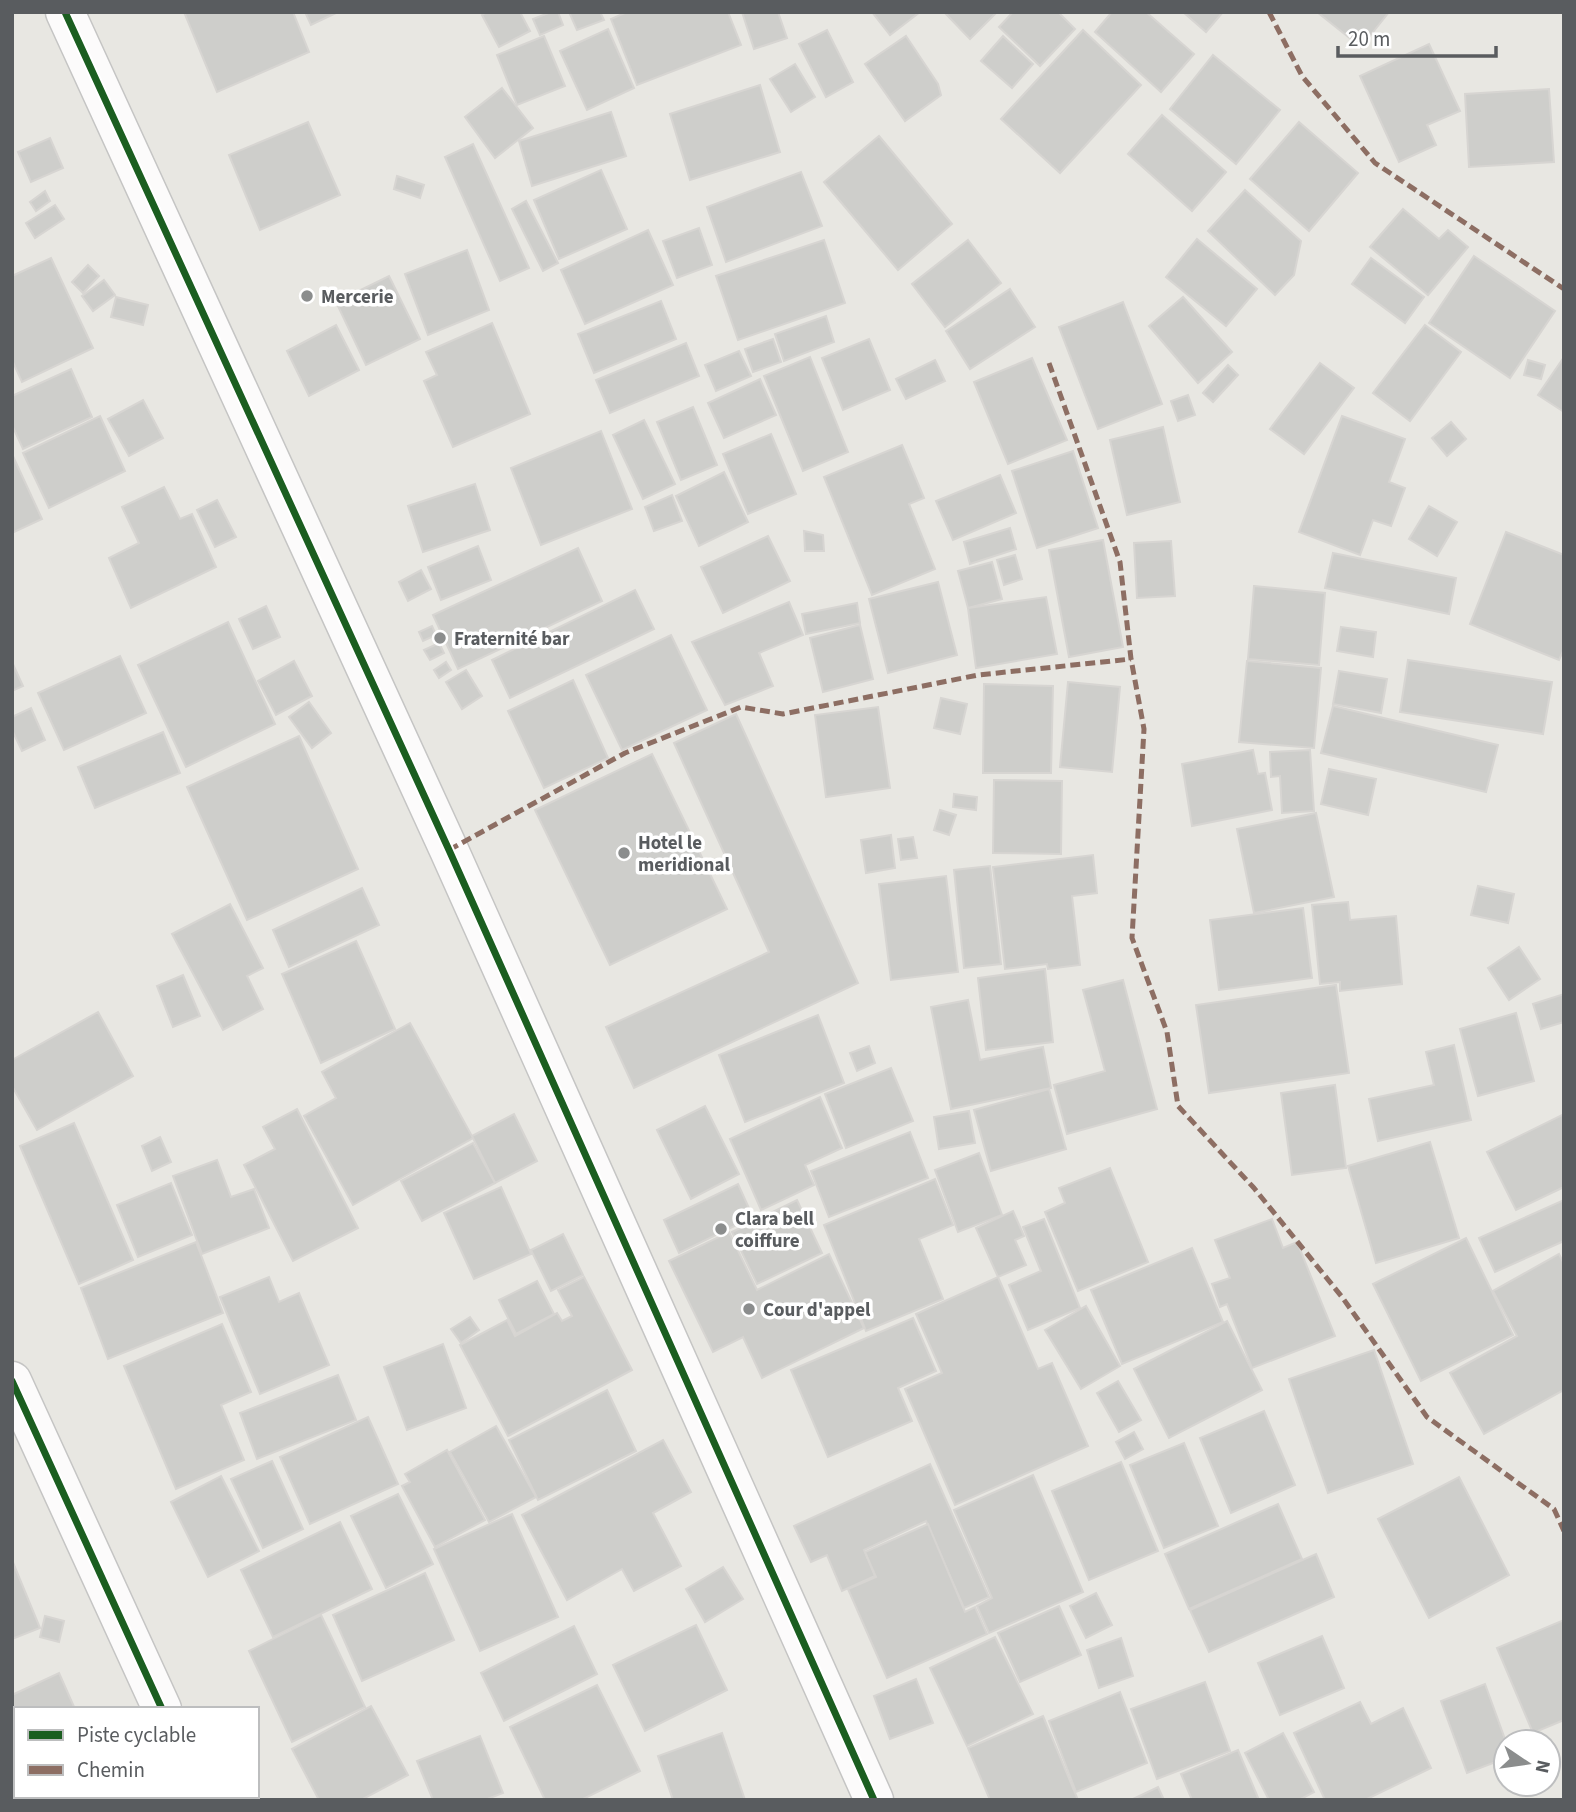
<svg xmlns="http://www.w3.org/2000/svg" width="1576" height="1812" font-family="'Source Sans 3',sans-serif">
<rect width="100%" height="100%" fill="#e8e7e2"/>
<!-- building -->
<g fill="#cececb" stroke="#d7d5d2" stroke-width="2">
<polygon points="184,12 293,12 309,52 217,92"/>
<polygon points="305,12 338,12 311,25"/>
<polygon points="487,12 520,12 530,31 499,47 482,15"/>
<polygon points="551,12 558,12 563,25 540,35 533,19"/>
<polygon points="569,12 600,12 604,20 577,30"/>
<polygon points="627,12 728,12 741,45 637,85 611,19"/>
<polygon points="742,12 778,12 787,38 754,49"/>
<polygon points="872,12 920,12 890,35"/>
<polygon points="944,12 997,12 970,39"/>
<polygon points="1013,12 1058,12 1075,29 1040,66 999,27"/>
<polygon points="1112,12 1146,12 1194,54 1161,92 1095,32"/>
<polygon points="1183,12 1223,12 1206,32"/>
<polygon points="1317,12 1389,12 1361,47"/>
<polygon points="608,29 634,88 587,110 560,51"/>
<polygon points="827,30 853,82 826,97 799,44"/>
<polygon points="1083,30 1141,85 1060,173 1001,119"/>
<polygon points="544,36 565,86 517,105 497,55"/>
<polygon points="906,36 938,84 941,95 905,121 865,64"/>
<polygon points="1003,36 1033,64 1012,88 981,61"/>
<polygon points="1429,44 1460,111 1427,125 1436,145 1399,162 1360,76"/>
<polygon points="1213,55 1280,110 1236,164 1170,109"/>
<polygon points="795,64 815,97 791,112 770,79"/>
<polygon points="760,85 780,152 690,180 670,114"/>
<polygon points="502,88 533,128 495,158 465,117"/>
<polygon points="1549,89 1554,162 1469,167 1465,94"/>
<polygon points="611,112 626,156 532,186 519,141"/>
<polygon points="1162,115 1226,172 1192,211 1128,154"/>
<polygon points="308,122 340,195 260,230 229,155"/>
<polygon points="1299,122 1358,173 1309,231 1250,179"/>
<polygon points="879,136 952,224 898,270 824,182"/>
<polygon points="50,138 63,168 31,182 18,152"/>
<polygon points="473,144 529,268 500,281 445,157"/>
<polygon points="601,170 627,229 559,259 534,200"/>
<polygon points="801,172 822,226 726,262 707,207"/>
<polygon points="397,176 424,185 420,198 394,189"/>
<polygon points="1245,190 1301,241 1294,275 1275,295 1208,231"/>
<polygon points="45,191 50,201 36,211 30,202"/>
<polygon points="526,201 558,263 543,271 512,209"/>
<polygon points="55,205 64,219 35,238 26,223"/>
<polygon points="1403,209 1439,239 1448,230 1468,247 1428,295 1370,247"/>
<polygon points="699,228 712,265 677,278 663,241"/>
<polygon points="648,230 673,285 585,324 561,270"/>
<polygon points="1197,239 1257,289 1226,326 1166,277"/>
<polygon points="824,240 845,303 738,340 716,276"/>
<polygon points="968,240 1001,283 945,327 912,284"/>
<polygon points="467,250 489,310 428,335 405,274"/>
<polygon points="1474,256 1555,311 1510,378 1429,323"/>
<polygon points="51,258 93,348 22,382 12,360 12,276"/>
<polygon points="1371,258 1424,297 1405,323 1352,284"/>
<polygon points="88,265 99,276 83,293 72,282"/>
<polygon points="389,276 420,339 366,365 336,302"/>
<polygon points="104,280 115,295 93,311 82,296"/>
<polygon points="1010,289 1035,327 970,369 946,331"/>
<polygon points="116,297 148,305 143,325 111,317"/>
<polygon points="1183,297 1232,352 1198,383 1149,326"/>
<polygon points="661,301 676,339 594,373 578,334"/>
<polygon points="1123,302 1162,404 1098,429 1059,327"/>
<polygon points="826,316 834,342 784,361 775,334"/>
<polygon points="492,323 530,414 453,447 424,381 437,375 426,352"/>
<polygon points="336,325 359,370 309,396 287,351"/>
<polygon points="1425,325 1461,352 1410,421 1373,393"/>
<polygon points="773,339 781,362 753,372 745,349"/>
<polygon points="869,339 890,390 843,410 822,358"/>
<polygon points="686,343 699,376 610,413 596,380"/>
<polygon points="739,351 751,376 716,391 705,365"/>
<polygon points="810,357 848,452 803,471 764,376"/>
<polygon points="1564,357 1564,412 1538,395"/>
<polygon points="1032,358 1067,440 1008,464 974,382"/>
<polygon points="935,360 945,381 906,399 896,379"/>
<polygon points="1528,360 1545,365 1541,379 1524,375"/>
<polygon points="1320,363 1354,388 1304,454 1270,429"/>
<polygon points="1228,365 1238,375 1213,402 1203,393"/>
<polygon points="71,369 92,417 23,449 12,425 12,396"/>
<polygon points="760,379 776,415 724,438 708,403"/>
<polygon points="1188,395 1195,415 1178,421 1171,401"/>
<polygon points="143,400 163,438 129,456 108,419"/>
<polygon points="693,407 717,465 681,480 657,422"/>
<polygon points="100,416 125,471 49,508 23,453"/>
<polygon points="1342,416 1405,439 1389,482 1405,488 1391,526 1373,520 1360,555 1299,532"/>
<polygon points="644,420 675,484 643,499 613,435"/>
<polygon points="1451,422 1466,439 1447,456 1432,438"/>
<polygon points="1163,427 1180,502 1127,515 1110,440"/>
<polygon points="601,431 632,509 541,545 511,468"/>
<polygon points="771,434 796,494 748,514 723,454"/>
<polygon points="902,445 924,498 909,504 935,569 872,595 824,477"/>
<polygon points="1073,451 1098,528 1037,548 1012,471"/>
<polygon points="12,454 42,519 12,533"/>
<polygon points="724,472 748,522 699,546 676,496"/>
<polygon points="1000,475 1016,513 953,540 936,501"/>
<polygon points="475,484 490,530 423,552 408,506"/>
<polygon points="164,487 180,519 192,514 216,567 131,608 109,558 139,543 122,507"/>
<polygon points="672,495 682,521 654,531 645,507"/>
<polygon points="217,500 236,537 215,547 197,510"/>
<polygon points="1429,506 1457,522 1437,556 1409,539"/>
<polygon points="1010,528 1016,549 970,564 964,542"/>
<polygon points="804,531 823,535 824,551 805,551"/>
<polygon points="1506,532 1564,555 1564,649 1559,660 1470,624"/>
<polygon points="768,536 790,581 723,613 701,567"/>
<polygon points="1103,540 1123,647 1069,657 1049,550"/>
<polygon points="1171,541 1175,596 1137,598 1134,543"/>
<polygon points="478,546 491,580 441,600 428,567"/>
<polygon points="578,548 602,601 458,669 433,615"/>
<polygon points="1333,553 1456,578 1449,614 1325,588"/>
<polygon points="1015,555 1022,579 1004,585 997,560"/>
<polygon points="992,562 1002,599 968,608 958,571"/>
<polygon points="421,570 431,589 408,601 399,582"/>
<polygon points="938,582 957,655 888,673 869,599"/>
<polygon points="1254,586 1325,593 1319,665 1248,659"/>
<polygon points="635,590 654,629 510,698 492,660"/>
<polygon points="1046,597 1057,654 976,668 968,608"/>
<polygon points="789,602 803,635 759,653 773,686 725,705 692,642"/>
<polygon points="857,603 860,623 806,634 802,614"/>
<polygon points="266,606 280,637 253,649 239,619"/>
<polygon points="228,622 275,724 186,767 138,665"/>
<polygon points="860,625 873,679 823,692 810,638"/>
<polygon points="432,626 436,635 423,641 419,632"/>
<polygon points="1341,627 1376,632 1373,657 1337,651"/>
<polygon points="671,635 707,710 622,750 586,675"/>
<polygon points="439,643 444,653 430,660 424,650"/>
<polygon points="120,656 146,713 64,750 38,693"/>
<polygon points="1408,660 1552,682 1543,734 1400,712"/>
<polygon points="294,661 312,696 276,715 258,681"/>
<polygon points="1247,661 1321,668 1314,748 1239,742"/>
<polygon points="12,662 23,686 12,691"/>
<polygon points="446,662 451,670 439,678 434,670"/>
<polygon points="466,670 482,696 462,709 446,682"/>
<polygon points="1339,671 1387,679 1381,713 1333,704"/>
<polygon points="573,680 608,758 544,788 508,711"/>
<polygon points="1068,682 1120,687 1112,772 1060,767"/>
<polygon points="984,684 1053,686 1051,773 983,773"/>
<polygon points="941,698 967,704 960,734 934,728"/>
<polygon points="309,702 331,733 312,748 289,717"/>
<polygon points="1333,706 1498,745 1486,792 1321,753"/>
<polygon points="878,707 890,788 826,797 815,715"/>
<polygon points="31,708 45,740 22,751 12,730 12,717"/>
<polygon points="736,714 858,983 634,1088 606,1027 769,952 674,743"/>
<polygon points="163,732 180,773 95,808 78,767"/>
<polygon points="299,736 358,869 247,920 187,787"/>
<polygon points="1253,750 1258,774 1265,773 1272,810 1192,826 1182,764"/>
<polygon points="1310,750 1314,811 1282,813 1280,776 1271,777 1270,752"/>
<polygon points="652,754 727,909 610,965 535,810"/>
<polygon points="1329,769 1376,779 1368,815 1321,804"/>
<polygon points="994,780 1062,781 1061,854 993,853"/>
<polygon points="954,794 977,797 976,810 953,807"/>
<polygon points="940,810 956,815 949,835 934,830"/>
<polygon points="1316,813 1334,897 1254,913 1237,829"/>
<polygon points="891,835 895,868 866,873 861,840"/>
<polygon points="913,837 917,858 901,860 898,839"/>
<polygon points="1093,855 1097,893 1072,896 1080,965 1048,969 1047,964 1005,969 993,867"/>
<polygon points="990,866 1001,964 964,968 954,870"/>
<polygon points="946,876 958,972 891,980 879,884"/>
<polygon points="1478,886 1514,894 1508,923 1471,915"/>
<polygon points="362,888 379,925 289,967 273,930"/>
<polygon points="1348,902 1350,920 1396,916 1402,984 1340,991 1340,982 1320,984 1312,905"/>
<polygon points="230,904 263,968 247,976 263,1009 223,1030 172,934"/>
<polygon points="1303,908 1312,978 1219,990 1210,920"/>
<polygon points="356,941 395,1029 321,1063 282,974"/>
<polygon points="1519,947 1540,979 1509,1000 1488,968"/>
<polygon points="1045,969 1053,1042 986,1050 978,978"/>
<polygon points="183,975 200,1016 173,1027 157,986"/>
<polygon points="1123,980 1157,1109 1067,1134 1054,1085 1105,1071 1083,990"/>
<polygon points="1336,985 1349,1073 1209,1093 1196,1005"/>
<polygon points="1564,994 1564,1022 1541,1029 1533,1004"/>
<polygon points="968,1000 980,1060 1043,1047 1051,1088 951,1109 931,1007"/>
<polygon points="98,1012 133,1076 37,1130 12,1086 12,1060"/>
<polygon points="1516,1013 1534,1081 1478,1096 1460,1029"/>
<polygon points="818,1015 844,1083 745,1122 719,1055"/>
<polygon points="410,1023 473,1138 353,1205 304,1116 336,1098 322,1072"/>
<polygon points="1454,1045 1471,1120 1378,1141 1369,1099 1434,1085 1426,1052"/>
<polygon points="869,1046 875,1063 857,1071 850,1053"/>
<polygon points="891,1068 913,1121 846,1148 825,1094"/>
<polygon points="1335,1085 1346,1168 1292,1175 1281,1093"/>
<polygon points="1049,1089 1066,1149 991,1171 974,1110"/>
<polygon points="820,1097 842,1148 805,1165 814,1185 761,1210 730,1139"/>
<polygon points="705,1106 739,1174 691,1199 657,1130"/>
<polygon points="297,1109 358,1228 293,1261 244,1165 275,1149 263,1127"/>
<polygon points="969,1111 975,1143 939,1149 934,1117"/>
<polygon points="514,1114 537,1161 495,1183 472,1136"/>
<polygon points="1564,1114 1564,1187 1516,1210 1487,1152"/>
<polygon points="74,1123 133,1260 79,1284 20,1146"/>
<polygon points="910,1132 928,1178 829,1217 811,1171"/>
<polygon points="160,1137 171,1162 152,1171 142,1146"/>
<polygon points="1430,1142 1459,1238 1376,1263 1348,1166"/>
<polygon points="473,1143 495,1183 422,1221 401,1181"/>
<polygon points="979,1153 1002,1215 958,1232 935,1170"/>
<polygon points="217,1160 231,1197 254,1189 269,1228 202,1254 173,1176"/>
<polygon points="1110,1168 1148,1262 1078,1291 1045,1212 1065,1203 1059,1188"/>
<polygon points="935,1179 953,1225 919,1239 943,1299 866,1331 824,1225"/>
<polygon points="171,1183 192,1235 138,1257 117,1205"/>
<polygon points="738,1184 753,1217 679,1253 664,1220"/>
<polygon points="501,1187 531,1254 474,1279 444,1213"/>
<polygon points="797,1200 822,1253 757,1284 732,1232"/>
<polygon points="1564,1200 1564,1241 1495,1272 1479,1238"/>
<polygon points="1013,1211 1024,1236 1015,1240 1026,1265 998,1277 976,1228"/>
<polygon points="1044,1219 1080,1308 1028,1330 1009,1285 1041,1271 1023,1227"/>
<polygon points="1272,1219 1283,1248 1297,1242 1335,1336 1252,1368 1227,1304 1220,1307 1212,1284 1230,1278 1215,1240"/>
<polygon points="729,1232 757,1290 829,1254 864,1328 762,1378 743,1337 713,1352 669,1261"/>
<polygon points="563,1234 583,1275 551,1291 531,1250"/>
<polygon points="1466,1238 1513,1335 1421,1381 1373,1284"/>
<polygon points="196,1242 223,1313 108,1359 81,1288"/>
<polygon points="1192,1248 1223,1322 1122,1364 1091,1290"/>
<polygon points="1559,1254 1564,1264 1564,1390 1484,1434 1450,1373 1517,1336 1493,1291"/>
<polygon points="269,1277 279,1302 299,1293 329,1365 260,1394 220,1297"/>
<polygon points="584,1277 632,1370 508,1436 460,1345 507,1320 515,1336 557,1313 562,1321 572,1316 558,1290"/>
<polygon points="998,1277 1038,1369 1052,1363 1088,1446 955,1505 905,1389 942,1373 916,1314"/>
<polygon points="537,1281 554,1314 516,1334 499,1300"/>
<polygon points="1086,1306 1120,1366 1081,1389 1045,1330"/>
<polygon points="470,1317 479,1330 461,1343 451,1329"/>
<polygon points="913,1318 936,1371 898,1388 912,1421 828,1457 791,1370"/>
<polygon points="1227,1321 1262,1390 1169,1438 1134,1369"/>
<polygon points="222,1324 251,1392 221,1405 244,1460 176,1489 124,1366"/>
<polygon points="443,1344 466,1408 407,1430 384,1367"/>
<polygon points="1374,1350 1413,1464 1328,1493 1289,1379"/>
<polygon points="338,1375 356,1420 257,1459 240,1413"/>
<polygon points="1118,1381 1141,1420 1119,1432 1097,1393"/>
<polygon points="607,1390 636,1451 538,1500 509,1440"/>
<polygon points="1264,1411 1295,1485 1231,1513 1200,1438"/>
<polygon points="368,1417 398,1484 310,1524 280,1457"/>
<polygon points="496,1426 536,1497 489,1522 450,1452"/>
<polygon points="1134,1432 1143,1449 1125,1459 1116,1442"/>
<polygon points="663,1440 691,1492 653,1513 681,1566 634,1591 622,1569 567,1600 522,1515"/>
<polygon points="1184,1443 1218,1526 1164,1548 1130,1465"/>
<polygon points="447,1450 485,1520 435,1547 402,1486 410,1482 405,1474"/>
<polygon points="272,1461 303,1529 263,1548 231,1479"/>
<polygon points="1121,1462 1158,1551 1089,1580 1052,1491"/>
<polygon points="930,1464 989,1597 964,1608 926,1521 864,1550 875,1576 842,1591 827,1555 811,1562 794,1526"/>
<polygon points="1033,1475 1083,1592 989,1633 977,1606 992,1598 954,1510"/>
<polygon points="221,1476 259,1551 208,1577 171,1502"/>
<polygon points="1459,1477 1509,1575 1429,1618 1378,1519"/>
<polygon points="398,1494 433,1564 386,1588 351,1516"/>
<polygon points="1278,1504 1302,1559 1189,1609 1165,1554"/>
<polygon points="512,1514 558,1617 480,1651 434,1549"/>
<polygon points="340,1522 372,1589 273,1637 241,1570"/>
<polygon points="928,1524 965,1612 975,1607 987,1634 887,1678 848,1589 876,1577 865,1552"/>
<polygon points="1316,1554 1334,1597 1209,1652 1190,1610"/>
<polygon points="12,1560 40,1628 12,1639"/>
<polygon points="723,1567 743,1599 705,1622 686,1589"/>
<polygon points="425,1573 454,1640 362,1681 333,1615"/>
<polygon points="1096,1593 1112,1625 1086,1638 1070,1606"/>
<polygon points="1059,1606 1081,1655 1020,1682 998,1633"/>
<polygon points="321,1615 365,1707 292,1742 249,1651"/>
<polygon points="45,1616 64,1621 59,1642 40,1637"/>
<polygon points="1564,1620 1564,1720 1533,1733 1497,1648"/>
<polygon points="696,1625 727,1690 645,1731 613,1665"/>
<polygon points="574,1626 597,1674 504,1721 481,1673"/>
<polygon points="1322,1636 1344,1688 1280,1715 1258,1663"/>
<polygon points="995,1637 1033,1714 967,1746 930,1668"/>
<polygon points="1121,1638 1133,1676 1099,1688 1087,1650"/>
<polygon points="59,1673 75,1709 16,1709 16,1795 12,1797 12,1695"/>
<polygon points="916,1679 933,1723 890,1739 874,1696"/>
<polygon points="1205,1682 1230,1751 1157,1779 1131,1709"/>
<polygon points="1485,1684 1506,1742 1506,1758 1467,1773 1441,1701"/>
<polygon points="597,1685 640,1771 581,1800 545,1800 510,1727"/>
<polygon points="1120,1692 1147,1763 1076,1792 1049,1721"/>
<polygon points="1360,1702 1371,1724 1403,1708 1431,1768 1365,1800 1325,1800 1294,1733"/>
<polygon points="371,1706 408,1775 361,1800 319,1800 292,1749"/>
<polygon points="1043,1716 1078,1800 990,1800 968,1748"/>
<polygon points="722,1733 745,1800 673,1800 658,1756"/>
<polygon points="1283,1733 1314,1792 1299,1800 1269,1800 1245,1753"/>
<polygon points="480,1736 503,1793 485,1800 433,1800 417,1761"/>
<polygon points="1238,1750 1259,1800 1192,1800 1181,1774"/>
<polygon points="1158,1787 1164,1800 1131,1800"/>
<polygon points="42,1796 130,1796 131,1800 43,1800"/>
</g>
<g fill="none" stroke-linecap="round" stroke-linejoin="round">
<defs>
<g id="street">
<polyline points="65,12 449,850 874,1800"/>
<polyline points="12,1381 162,1709"/>
<polyline points="201,1796 203,1800"/>
</g>
</defs>
<!-- street casing -->
<use href="#street" stroke="#c5c5c4" stroke-width="41"/>
<!-- street -->
<use href="#street" stroke="#fcfbfb" stroke-width="38"/>
<!-- quiet -->
<g stroke="#8d6e63" stroke-width="5" stroke-dasharray="10 5" stroke-linecap="butt">
<polyline points="1269,12 1302,76 1375,163 1564,289"/>
<polyline points="1049,363 1120,562 1131,659 1144,729 1132,938 1167,1032 1178,1106 1254,1188 1342,1297 1427,1417 1554,1509 1564,1531"/>
<polyline points="449,850 625,753 741,707 783,714 978,675 1131,659"/>
</g>
<defs>
<g id="cycleway">
<polyline points="65,12 449,850 874,1800"/>
<polyline points="12,1381 162,1709"/>
</g>
</defs>
<!-- cycleway casing -->
<use href="#cycleway" stroke="#fff" stroke-width="11"/>
<!-- cycleway -->
<use href="#cycleway" stroke="#1b5e20" stroke-width="7"/>
</g>
<!-- markers -->
<g fill="#8b8d8d" stroke="#fff" stroke-width="2.5">
<circle cx="307" cy="296" r="7"/>
<circle cx="440" cy="638" r="7"/>
<circle cx="624" cy="853" r="7"/>
<circle cx="721" cy="1229" r="7"/>
<circle cx="749" cy="1309" r="7"/>
</g>
<g text-anchor="middle" stroke-width="7" stroke-linejoin="round" paint-order="stroke">
<!-- poi labels -->
<g font-size="19" font-weight="bold" fill="#595c5f" stroke="#fff" text-anchor="start">
<text x="321" y="303">Mercerie</text>
<text x="454" y="645">Fraternité bar</text>
<text x="638" y="849">Hotel le<tspan x="638" dy="22">meridional</tspan></text>
<text x="735" y="1225">Clara bell<tspan x="735" dy="22">coiffure</tspan></text>
<text x="763" y="1316">Cour d'appel</text>
</g>
</g>
<!-- border -->
<rect width="1576" height="1812" fill="none" stroke="#595c5f" stroke-width="28"/>
<!-- legend -->
<rect x="14" y="1707" width="245" height="91" fill="#ffffff" stroke="#bdbebf" stroke-width="2"/>
<rect x="28" y="1730" width="35" height="10" fill="#1b5e20" stroke="#bdbebf" stroke-width="2"/>
<text x="77" y="1742" font-size="21" fill="#595c5f">Piste cyclable</text>
<rect x="28" y="1765" width="35" height="10" fill="#8d6e63" stroke="#bdbebf" stroke-width="2"/>
<text x="77" y="1777" font-size="21" fill="#595c5f">Chemin</text>
<!-- north arrow -->
<g transform="translate(1527 1763) rotate(103)"><circle r="33" fill="#ffffff" stroke="#bdbebf" stroke-width="2"/>
<path d="M0-5L12 26L0 18L-12 26Z" fill="#8b8d8d"/>
<text y="-10" font-size="19" font-weight="bold" text-anchor="middle" fill="#595c5f">N</text>
</g>
<!-- scale -->
<path d="M1338 46v10h158v-10" fill="none" stroke="#595c5f" stroke-width="3.5"/>
<text x="1348" y="46" font-size="21" fill="#595c5f" stroke="#ffffff" stroke-width="5" paint-order="stroke">20 m</text>
</svg>
